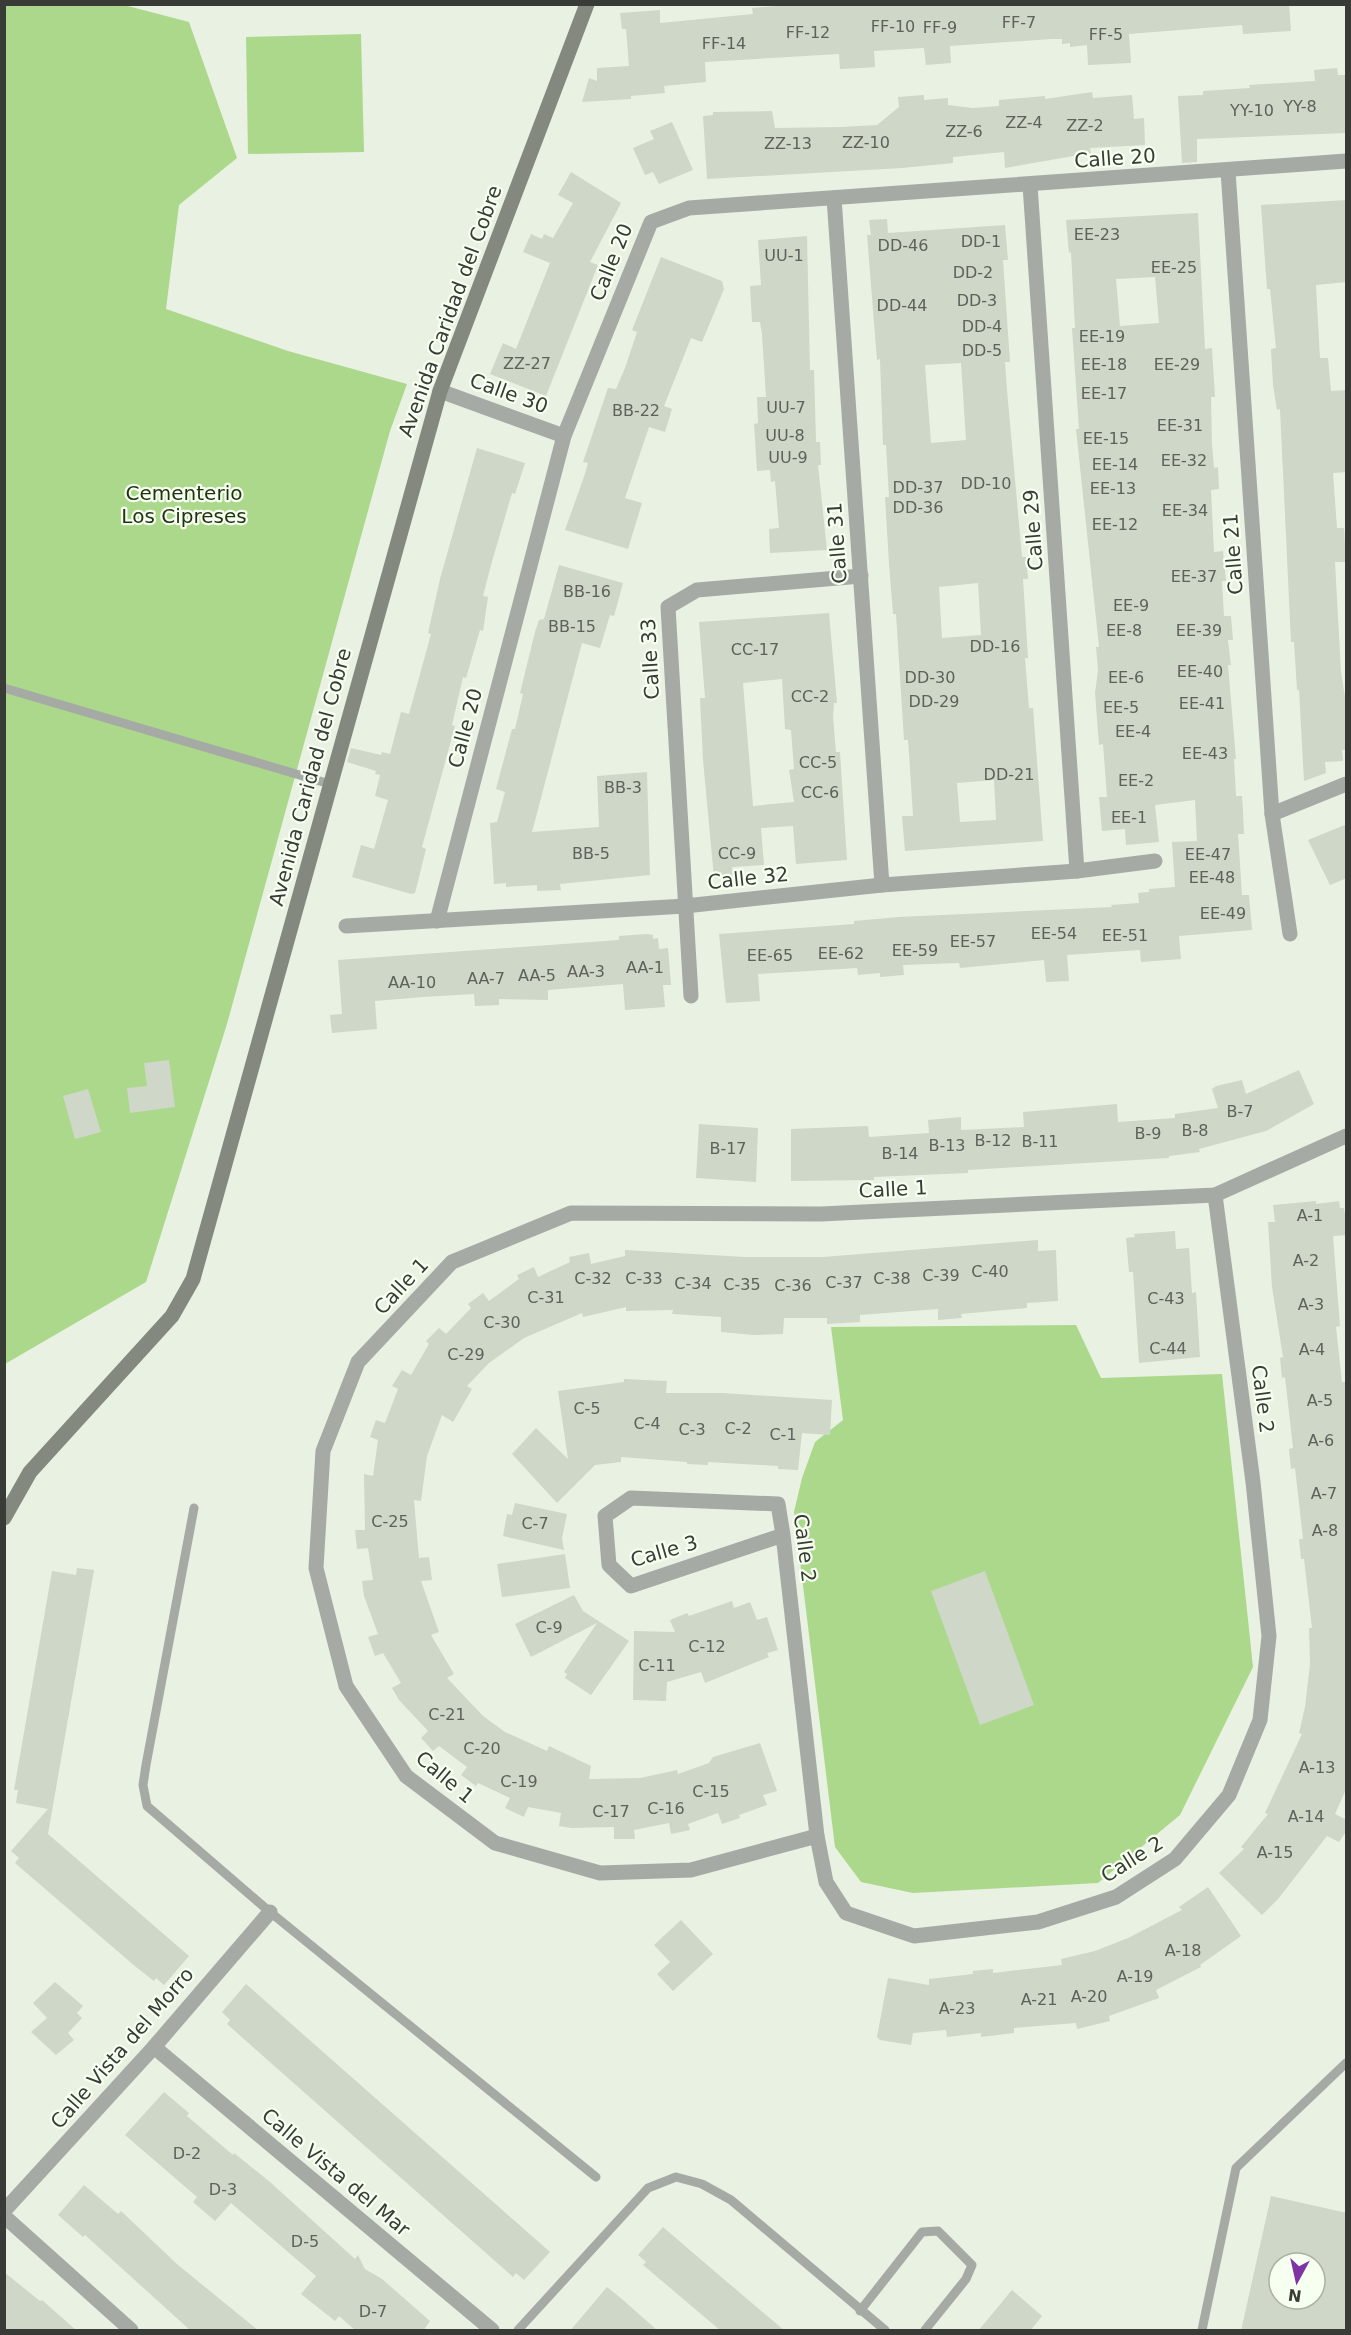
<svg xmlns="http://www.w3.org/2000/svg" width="1351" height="2335" font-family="'DejaVu Sans',sans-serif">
<rect width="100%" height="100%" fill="#e9f1e3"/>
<!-- green -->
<g fill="#acd88c">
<polygon points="5,5 124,5 189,22 237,158 179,205 166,309 288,351 407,384 390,431 227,1024 146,1282 5,1364"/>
<polygon points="361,34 364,152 248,154 246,37"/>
<polygon points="1076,1325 1101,1378 1222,1374 1253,1667 1180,1815 1098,1883 913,1893 861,1882 835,1847 794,1512 802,1478 815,1442 843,1420 831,1327"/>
</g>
<!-- building -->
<g fill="#ced7c8" fill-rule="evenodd">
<polygon points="802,4 1289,4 1291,31 1243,34 1242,25 1129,34 1131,63 1088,65 1087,45 1070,47 1070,43 1062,44 1062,39 1051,39 950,46 951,63 926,65 924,48 874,51 875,67 862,68 840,69 839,54 705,62 706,82 664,86 665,93 631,96 631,99 582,102 589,78 597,81 597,68 629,66 626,29 622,29 620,13 660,10 660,23 753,14 752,8"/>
<polygon points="1337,68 1338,75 1347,75 1347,133 1197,139 1197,162 1182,163 1178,96 1203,95 1203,91 1250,88 1249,85 1315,81 1314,70"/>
<polygon points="1092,92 1093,98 1132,95 1134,119 1144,118 1145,145 1090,148 1091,153 1005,168 1004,152 953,157 953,163 902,168 707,179 703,116 713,115 713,112 772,111 775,128 841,127 877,125 899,107 898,97 924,95 924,100 948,98 948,105 973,108 999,106 999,100 1045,96 1045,99"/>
<polygon points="672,122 693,170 659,184 653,172 645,175 633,148 654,139 650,131"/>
<polygon points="571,172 621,203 590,262 598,265 546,396 490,374 503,343 516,349 550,263 523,252 531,234 542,239 544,234 553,238 573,203 558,195"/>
<polygon points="1347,200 1347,282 1316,285 1320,358 1328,358 1331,391 1347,390 1347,472 1333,473 1337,528 1344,528 1346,562 1335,562 1341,672 1347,710 1347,750 1342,750 1343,761 1325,762 1326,773 1304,781 1299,690 1297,690 1294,642 1291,642 1280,409 1277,410 1273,385 1271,349 1276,348 1270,289 1267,289 1261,205"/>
<path d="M1198,213l7,136 7,-1 3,49h-4l1,48 2,23 4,-1 1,22 -8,1 3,62 9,-1 3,30h-4l2,35h7l2,24h-5l3,25h-3l8,94h-2l2,37h6l1,15 1,23h-6l2,30 2,31h7l3,35 -73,6 2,23 -40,3 -1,-12 -73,5 2,26 -23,1 -2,-22 -84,8 -1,-5 -56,2 1,10 -24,2v-4l-22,2 -1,-7 -65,4 -34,2 2,27 -34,2 -7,-69 135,-10v-3l45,-4 213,-10 -1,-2 28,-2 -1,-10 11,-1v-3l26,-2 -3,-45 25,-1 -2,-41 -40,5 4,37 -33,3 -1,-16 -23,2 -3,-34h8l-4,-53 -4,1 -4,-52 3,-23 -2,-23h3l-23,-218h3l-7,-101h3l-4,-76 -2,1 -3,-33zM1155,277l4,46 -39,3 -4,-47z"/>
<path d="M887,219l1,14 117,-8 3,35h-5l7,102h-5l2,28 15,167h4l2,22h-5l5,79h-3l4,50h4l10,133 -138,10 -3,-35h11l-4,-62 -1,-14h-4l-8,-126h-3l-4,-50 -4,-67h4l-3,-52h-3l-3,-86 -3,1 -10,-125h4l-2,-15zM961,363l5,77 -35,3 -6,-78zM978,583l3,52 -39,3 -3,-51zM994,780l2,40 -36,2 -3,-39z"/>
<polygon points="807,236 810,370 814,370 816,442 820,442 821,465 818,465 827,550 770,553 769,529 779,528 775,481 771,482 770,470 757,471 754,424 758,423 757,397 766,397 762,334 760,322 752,322 750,286 761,285 758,240"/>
<polygon points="661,257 722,281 724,289 702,342 691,338 664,406 672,409 665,432 649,427 625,498 642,503 628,549 565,530 585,474 588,463 583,462 608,388 616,389 625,368 637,332 632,330"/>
<polygon points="477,448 525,463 515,494 512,493 491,565 483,596 488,597 483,631 480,630 466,678 463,677 452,725 455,726 422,847 426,849 415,893 411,894 352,877 361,845 374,849 388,800 375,796 380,775 375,774 376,771 347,762 351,748 381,755 382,752 390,754 401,712 409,714 431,634 428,633 440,579"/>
<polygon points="559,565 623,583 614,616 610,615 600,648 582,643 532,832 599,827 597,776 647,772 650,875 560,884 561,890 537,891 537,885 506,887 506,883 494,884 490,823 497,822 505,792 496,789 512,729 515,729 523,694 520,693 535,632 539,620 544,619"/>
<path d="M829,613l8,90h-3l-1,14 3,35h4l7,108 -51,4 -3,-38 -32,2 3,37 -32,2 1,10 -19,1 -11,-118 -3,-62h5l-6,-76zM782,679l3,50 6,1 3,39 -5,1 5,32 -41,4 -10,-123z"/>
<polygon points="1347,824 1347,878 1330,885 1308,840"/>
<polygon points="647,934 653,935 653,939 658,938 659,949 668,948 671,985 663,985 665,1007 625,1010 623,984 548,990 548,1000 499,999 499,1005 475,1006 474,994 423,997 375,1001 377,1029 332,1033 330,1015 342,1014 338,960 619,940 619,936"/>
<polygon points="169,1060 175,1107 130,1113 127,1088 147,1086 144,1063"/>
<polygon points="1299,1070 1314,1104 1266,1131 1199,1149 1200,1152 1169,1156 1169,1158 968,1170 968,1173 874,1177 874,1180 791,1181 791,1129 868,1126 869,1137 929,1133 928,1120 961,1117 961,1130 1024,1127 1023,1112 1117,1104 1118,1122 1175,1118 1175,1114 1218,1108 1212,1089 1216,1086 1242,1080 1246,1094"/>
<polygon points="88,1089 101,1132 75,1139 63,1096"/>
<polygon points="699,1124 758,1128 756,1182 696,1178"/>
<polygon points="1316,1201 1316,1204 1339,1201 1340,1208 1344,1208 1347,1231 1347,1235 1333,1236 1340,1326 1336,1327 1342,1382 1345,1382 1347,1397 1347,1787 1335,1814 1347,1820 1347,1830 1339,1842 1327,1836 1278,1899 1262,1915 1219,1873 1244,1849 1241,1847 1268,1814 1265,1813 1302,1734 1299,1733 1305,1707 1310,1664 1309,1628 1312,1628 1304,1559 1301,1559 1299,1539 1303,1539 1295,1468 1291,1469 1289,1449 1293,1448 1285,1377 1282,1378 1280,1358 1283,1357 1272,1287 1268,1222 1275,1222 1273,1205"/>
<polygon points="1175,1231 1176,1249 1189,1248 1192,1293 1196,1292 1200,1357 1139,1363 1133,1272 1129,1272 1126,1238 1135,1237 1134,1234"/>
<polygon points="1038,1240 1038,1251 1056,1250 1058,1301 1027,1303 1027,1308 961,1314 962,1318 938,1320 938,1309 860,1315 860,1322 827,1324 827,1318 784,1318 783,1334 754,1335 721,1332 721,1317 672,1314 673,1310 626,1311 626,1307 583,1317 582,1313 524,1338 489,1363 467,1386 472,1389 453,1422 442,1415 427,1456 421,1501 414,1500 419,1558 429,1557 432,1580 421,1581 439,1632 431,1635 454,1674 447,1678 483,1716 505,1732 547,1751 549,1746 591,1766 589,1779 640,1778 677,1770 678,1774 709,1763 713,1757 760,1743 777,1791 763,1795 767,1805 739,1815 740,1818 722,1824 718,1813 688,1824 690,1830 671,1834 669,1823 634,1830 635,1839 614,1839 614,1827 571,1828 559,1826 561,1813 528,1807 524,1817 505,1808 510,1798 478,1783 476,1786 461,1775 467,1767 439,1746 433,1751 421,1738 428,1731 399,1700 392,1688 401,1683 383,1653 375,1656 368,1637 378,1634 364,1596 362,1581 373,1580 368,1548 357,1549 355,1530 365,1530 364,1474 373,1476 378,1440 370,1437 376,1420 385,1423 398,1389 392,1386 402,1370 411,1375 429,1344 426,1341 439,1328 446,1334 471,1308 468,1304 483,1293 489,1301 519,1279 517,1275 534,1267 538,1277 570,1262 569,1257 589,1253 591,1264 625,1256 625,1250 745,1257 823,1257"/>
<polygon points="624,1379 667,1381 666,1393 722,1393 832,1400 830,1435 802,1433 798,1470 778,1469 778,1466 708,1462 708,1465 687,1464 687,1462 621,1457 621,1462 595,1465 557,1503 512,1454 536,1428 568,1459 558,1391 624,1382"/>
<polygon points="515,1503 567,1514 562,1538 564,1550 503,1536 507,1514 512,1515"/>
<polygon points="565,1554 570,1588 502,1597 497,1564"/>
<polygon points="77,1568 94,1570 48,1834 189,1956 164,1985 156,1978 154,1981 136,1967 15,1863 19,1858 11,1851 48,1809 16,1803 18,1790 14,1790 52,1571 76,1575"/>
<polygon points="985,1571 1034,1705 980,1725 931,1591"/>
<polygon points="574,1595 583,1611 629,1641 591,1695 565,1678 567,1674 564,1672 597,1623 531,1657 515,1624"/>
<polygon points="732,1601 734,1608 750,1602 757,1620 767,1617 778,1650 767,1653 769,1657 705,1683 701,1672 667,1682 666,1701 633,1700 634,1631 675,1632 670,1620 687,1613 689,1616"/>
<polygon points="1208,1887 1241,1936 1200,1965 1201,1967 1156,1990 1159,1998 1109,2016 1110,2021 1077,2029 1076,2023 1014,2028 1014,2033 981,2037 981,2033 947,2037 946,2030 913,2033 911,2045 880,2040 877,2037 888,1978 929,1985 929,1979 973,1974 973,1971 993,1969 993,1973 1062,1965 1061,1959 1095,1951 1128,1938 1182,1910 1179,1907"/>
<polygon points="681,1920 713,1954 673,1991 657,1974 670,1962 654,1945"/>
<polygon points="55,1982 83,2006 77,2013 82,2018 68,2033 74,2040 56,2055 31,2032 47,2018 33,2003"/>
<polygon points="246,1984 550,2252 524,2280 516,2273 513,2277 227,2024 230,2020 222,2012"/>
<polygon points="164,2092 189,2113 187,2116 233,2155 234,2153 270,2182 355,2259 358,2255 365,2269 382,2279 430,2321 423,2331 356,2331 339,2316 335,2321 301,2294 316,2276 231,2203 215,2221 193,2202 197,2197 125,2135"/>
<polygon points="84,2185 118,2214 121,2211 178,2265 259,2331 191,2331 85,2235 83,2237 58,2215"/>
<path d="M1271,2196l76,17v118h-106zM1279,2263h36v36h-36z"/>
<polygon points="663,2227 713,2270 785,2331 721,2331 662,2281 643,2265 646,2262 638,2255"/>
<polygon points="4,2272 40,2301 42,2300 77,2331 4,2331"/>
<polygon points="607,2287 623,2300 658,2331 570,2331"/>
<polygon points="1012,2290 1042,2316 1030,2331 978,2331"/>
</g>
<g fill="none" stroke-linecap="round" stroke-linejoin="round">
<!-- lane -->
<g stroke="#a6aaa4" stroke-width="9">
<polyline points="4,688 330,784"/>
<polyline points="194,1508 146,1765 143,1785 147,1806 270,1912 596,2177"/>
<polyline points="860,2311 922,2232 938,2231 972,2265 966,2279 925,2330"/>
<polyline points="518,2330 648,2188 676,2177 702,2184 731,2200 885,2330"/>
<polyline points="1202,2330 1236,2168 1346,2063"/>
</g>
<!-- street -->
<g stroke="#a6aaa4" stroke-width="15">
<polyline points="1228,171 1272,814 1290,934"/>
<polyline points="1030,185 1077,871"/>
<polyline points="834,198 882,885"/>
<polyline points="440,391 564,436"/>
<polyline points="1272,814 1346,784"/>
<polyline points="437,921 564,436 651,222 689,208 1346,161"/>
<polyline points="346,926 685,906 882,885 1077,871 1155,861"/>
<polyline points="691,996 668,607 697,590 861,576"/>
<polyline points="783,1535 631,1586 609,1565 605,1516 631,1498 778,1504 783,1535 817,1836 826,1882 846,1913 914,1936 1038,1922 1116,1897 1175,1859 1229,1795 1260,1720 1269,1636 1253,1482 1215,1195"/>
<polyline points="817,1836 691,1870 600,1873 495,1843 406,1776 346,1686 316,1568 323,1451 358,1362 452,1262 571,1213 821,1214 1215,1195 1346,1136"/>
<polyline points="154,2047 492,2330"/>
<polyline points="4,2211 154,2047 270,1912"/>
<polyline points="4,2216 131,2330"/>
</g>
<!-- secondary -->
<polyline stroke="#848980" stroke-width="15" points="4,1518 30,1472 172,1316 193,1279 440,391 587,4"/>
</g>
<g text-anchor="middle" stroke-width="4.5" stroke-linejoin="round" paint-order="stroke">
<!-- number labels -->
<g font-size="16" fill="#5e625a">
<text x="1019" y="28">FF-7</text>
<text x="893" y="32">FF-10</text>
<text x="940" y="33">FF-9</text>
<text x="808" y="38">FF-12</text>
<text x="1106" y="40">FF-5</text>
<text x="724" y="49">FF-14</text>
<text x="1300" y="112">YY-8</text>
<text x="1252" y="116">YY-10</text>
<text x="1024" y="128">ZZ-4</text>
<text x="1085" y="131">ZZ-2</text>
<text x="964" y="137">ZZ-6</text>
<text x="866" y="148">ZZ-10</text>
<text x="788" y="149">ZZ-13</text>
<text x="1097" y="240">EE-23</text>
<text x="981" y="247">DD-1</text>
<text x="903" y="251">DD-46</text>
<text x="784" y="261">UU-1</text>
<text x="1174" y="273">EE-25</text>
<text x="973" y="278">DD-2</text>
<text x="977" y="306">DD-3</text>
<text x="902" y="311">DD-44</text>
<text x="982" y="332">DD-4</text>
<text x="1102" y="342">EE-19</text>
<text x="982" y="356">DD-5</text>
<text x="527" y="369">ZZ-27</text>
<text x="1104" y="370">EE-18</text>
<text x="1177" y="370">EE-29</text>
<text x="1104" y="399">EE-17</text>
<text x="786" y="413">UU-7</text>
<text x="636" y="416">BB-22</text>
<text x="1180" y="431">EE-31</text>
<text x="785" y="441">UU-8</text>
<text x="1106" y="444">EE-15</text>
<text x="788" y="463">UU-9</text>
<text x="1184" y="466">EE-32</text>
<text x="1115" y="470">EE-14</text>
<text x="986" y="489">DD-10</text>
<text x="918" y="493">DD-37</text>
<text x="1113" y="494">EE-13</text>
<text x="918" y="513">DD-36</text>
<text x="1185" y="516">EE-34</text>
<text x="1115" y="530">EE-12</text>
<text x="1194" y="582">EE-37</text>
<text x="587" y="597">BB-16</text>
<text x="1131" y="611">EE-9</text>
<text x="572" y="632">BB-15</text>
<text x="1124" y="636">EE-8</text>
<text x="1199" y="636">EE-39</text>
<text x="995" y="652">DD-16</text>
<text x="755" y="655">CC-17</text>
<text x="1200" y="677">EE-40</text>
<text x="930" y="683">DD-30</text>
<text x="1126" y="683">EE-6</text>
<text x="810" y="702">CC-2</text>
<text x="934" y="707">DD-29</text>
<text x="1202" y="709">EE-41</text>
<text x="1121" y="713">EE-5</text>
<text x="1133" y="737">EE-4</text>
<text x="1205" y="759">EE-43</text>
<text x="818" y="768">CC-5</text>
<text x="1009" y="780">DD-21</text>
<text x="1136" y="786">EE-2</text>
<text x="623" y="793">BB-3</text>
<text x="820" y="798">CC-6</text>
<text x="1129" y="823">EE-1</text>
<text x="591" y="859">BB-5</text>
<text x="737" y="859">CC-9</text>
<text x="1208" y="860">EE-47</text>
<text x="1212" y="883">EE-48</text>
<text x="1223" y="919">EE-49</text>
<text x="1054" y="939">EE-54</text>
<text x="1125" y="941">EE-51</text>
<text x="973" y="947">EE-57</text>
<text x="915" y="956">EE-59</text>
<text x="841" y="959">EE-62</text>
<text x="770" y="961">EE-65</text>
<text x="645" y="973">AA-1</text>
<text x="586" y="977">AA-3</text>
<text x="537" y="981">AA-5</text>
<text x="486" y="984">AA-7</text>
<text x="412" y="988">AA-10</text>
<text x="1240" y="1117">B-7</text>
<text x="1195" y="1136">B-8</text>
<text x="1148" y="1139">B-9</text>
<text x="993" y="1146">B-12</text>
<text x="1040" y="1147">B-11</text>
<text x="947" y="1151">B-13</text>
<text x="728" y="1154">B-17</text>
<text x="900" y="1159">B-14</text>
<text x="1310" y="1221">A-1</text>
<text x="1306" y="1266">A-2</text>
<text x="990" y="1277">C-40</text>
<text x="941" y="1281">C-39</text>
<text x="593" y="1284">C-32</text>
<text x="644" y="1284">C-33</text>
<text x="892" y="1284">C-38</text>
<text x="844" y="1288">C-37</text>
<text x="693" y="1289">C-34</text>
<text x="742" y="1290">C-35</text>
<text x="793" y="1291">C-36</text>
<text x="546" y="1303">C-31</text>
<text x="1166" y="1304">C-43</text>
<text x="1311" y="1310">A-3</text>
<text x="502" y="1328">C-30</text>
<text x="1168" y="1354">C-44</text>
<text x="1312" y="1355">A-4</text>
<text x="466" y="1360">C-29</text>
<text x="1320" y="1406">A-5</text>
<text x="587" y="1414">C-5</text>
<text x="647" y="1429">C-4</text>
<text x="738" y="1434">C-2</text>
<text x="692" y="1435">C-3</text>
<text x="783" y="1440">C-1</text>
<text x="1321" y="1446">A-6</text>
<text x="1324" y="1499">A-7</text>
<text x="390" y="1527">C-25</text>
<text x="535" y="1529">C-7</text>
<text x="1325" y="1536">A-8</text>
<text x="549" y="1633">C-9</text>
<text x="707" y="1652">C-12</text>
<text x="657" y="1671">C-11</text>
<text x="447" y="1720">C-21</text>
<text x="482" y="1754">C-20</text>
<text x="1317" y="1773">A-13</text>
<text x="519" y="1787">C-19</text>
<text x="711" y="1797">C-15</text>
<text x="666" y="1814">C-16</text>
<text x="611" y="1817">C-17</text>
<text x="1306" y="1822">A-14</text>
<text x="1275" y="1858">A-15</text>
<text x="1183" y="1956">A-18</text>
<text x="1135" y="1982">A-19</text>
<text x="1089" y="2002">A-20</text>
<text x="1039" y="2005">A-21</text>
<text x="957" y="2014">A-23</text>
<text x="187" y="2159">D-2</text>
<text x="223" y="2195">D-3</text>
<text x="305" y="2247">D-5</text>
<text x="373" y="2317">D-7</text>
</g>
<!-- street labels -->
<g font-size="20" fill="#383b36" stroke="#f6fff0">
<text transform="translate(1115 158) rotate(-4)" y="7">Calle 20</text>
<text transform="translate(611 262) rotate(-68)" y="7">Calle 20</text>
<text transform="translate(450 311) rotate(-70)" y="7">Avenida Caridad del Cobre</text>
<text transform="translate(509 393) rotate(20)" y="7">Calle 30</text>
<text transform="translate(1033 530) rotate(-94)" y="7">Calle 29</text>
<text transform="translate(837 543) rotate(-94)" y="7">Calle 31</text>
<text transform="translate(1233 554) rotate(-94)" y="7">Calle 21</text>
<text transform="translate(650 659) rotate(-93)" y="7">Calle 33</text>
<text transform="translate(465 728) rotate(-75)" y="7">Calle 20</text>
<text transform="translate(310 777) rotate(-75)" y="7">Avenida Caridad del Cobre</text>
<text transform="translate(748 878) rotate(-6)" y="7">Calle 32</text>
<text transform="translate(893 1189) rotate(-3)" y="7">Calle 1</text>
<text transform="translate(401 1286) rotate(-47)" y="7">Calle 1</text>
<text transform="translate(1263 1399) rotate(83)" y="7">Calle 2</text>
<text transform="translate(805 1548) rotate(83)" y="7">Calle 2</text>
<text transform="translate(664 1551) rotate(-16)" y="7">Calle 3</text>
<text transform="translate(445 1777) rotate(40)" y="7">Calle 1</text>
<text transform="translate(1132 1859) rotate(-32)" y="7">Calle 2</text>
<text transform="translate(122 2048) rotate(-49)" y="7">Calle Vista del Morro</text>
<text transform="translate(336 2172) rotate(40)" y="7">Calle Vista del Mar</text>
</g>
<!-- park labels -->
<g font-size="20" fill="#1f3210" stroke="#f6fff0">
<text x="184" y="500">Cementerio<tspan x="184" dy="23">Los Cipreses</tspan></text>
</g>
</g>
<!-- border -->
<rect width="1351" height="2335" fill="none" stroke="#383b36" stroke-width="12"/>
<!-- north arrow -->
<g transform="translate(1297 2281) rotate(188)"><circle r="28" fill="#f6fff0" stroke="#aab1a6" stroke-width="1.5"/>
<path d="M0-4.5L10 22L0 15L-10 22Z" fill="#8033a4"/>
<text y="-9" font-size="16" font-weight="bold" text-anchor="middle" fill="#383b36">N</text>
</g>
</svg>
